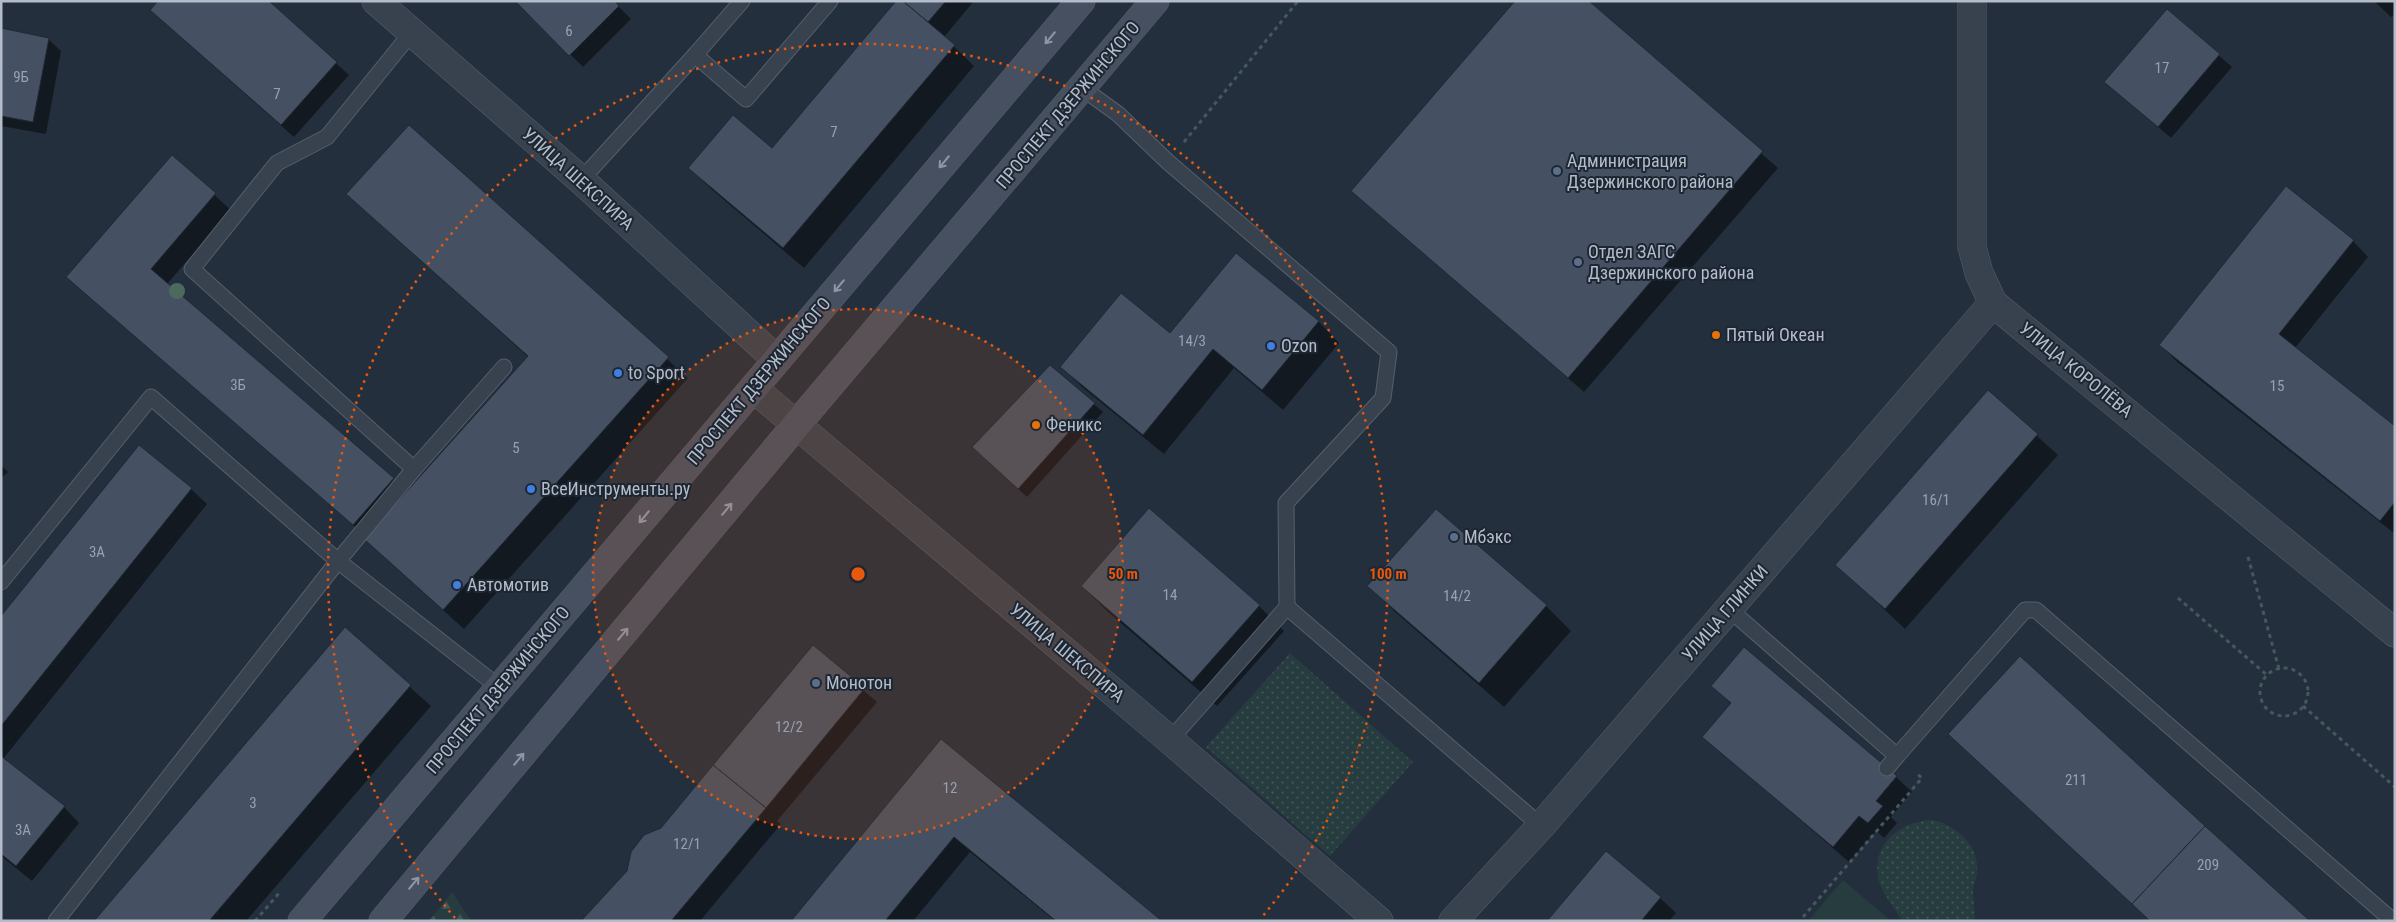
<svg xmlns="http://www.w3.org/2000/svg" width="2396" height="922" font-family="'Roboto Condensed',sans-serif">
<defs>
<pattern id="forest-firs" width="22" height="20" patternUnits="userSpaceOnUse" patternTransform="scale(1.25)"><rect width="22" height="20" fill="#263c3f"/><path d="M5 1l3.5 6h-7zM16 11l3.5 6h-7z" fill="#435659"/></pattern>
<pattern id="park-dots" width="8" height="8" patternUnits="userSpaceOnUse" patternTransform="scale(1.25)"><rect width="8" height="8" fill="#263c3f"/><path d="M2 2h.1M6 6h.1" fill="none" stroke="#435659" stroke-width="1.8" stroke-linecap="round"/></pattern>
</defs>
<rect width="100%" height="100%" fill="#242f3e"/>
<!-- green -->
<polygon fill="#263c3f" points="1843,880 1891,921 1808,921"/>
<!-- forest -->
<polygon fill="url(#forest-firs)" points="452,892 471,921 429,921"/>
<!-- park -->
<g fill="url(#park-dots)">
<polygon points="1290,653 1413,762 1330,856 1206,747"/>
<path d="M1931,820c26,5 49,25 46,54 -1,5 -3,10 -4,15 0,11 2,21 2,32h-73c-7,-14 -19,-25 -23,-40 -9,-36 20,-59 52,-61z"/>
</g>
<!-- shadow -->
<g fill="#0007">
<polygon points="267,1 349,75 294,137 164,22"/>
<polygon points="517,1 613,1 631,19 583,67"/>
<polygon points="898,1 974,1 944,37 974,66 804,268 710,188 690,168 772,150"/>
<polygon points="1587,1 1778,168 1584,392 1352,191"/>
<polygon points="2374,1 2395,1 2395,14 2391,17"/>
<polygon points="2167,10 2232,67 2171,138 2106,82"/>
<polygon points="1,30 48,39 61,51 46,134 1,126"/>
<polygon points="409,127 688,378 464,629 386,559 366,539 367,537 68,277 172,157 231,210 167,284 407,493 528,357 348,194"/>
<polygon points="2353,241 2368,257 2295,348 2395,427 2395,534 2176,361 2161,345"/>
<polygon points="1237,255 1319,322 1339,343 1283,410 1234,368 1164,454 1082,387 1062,367 1170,335"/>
<polygon points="1050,366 1103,412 1027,497 982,456"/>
<polygon points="1988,392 2058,455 1905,629 1837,565"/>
<polygon points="1,465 8,472 1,478"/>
<polygon points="191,489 207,504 3,759 64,807 79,823 32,881 1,856 1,618"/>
<polygon points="1436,511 1546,606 1571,631 1504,707 1394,611 1369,586"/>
<polygon points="1082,586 1259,606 1284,631 1217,706 1107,611"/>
<polygon points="345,629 431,706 246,921 96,921"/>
<polygon points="813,647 877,702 777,821 781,824 700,921 583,921 628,871"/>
<polygon points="1713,686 1896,777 1912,792 1891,817 1897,823 1884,838 1876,831 1849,862 1704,737 1732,705"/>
<polygon points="941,741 1160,921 1055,921 970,852 913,921 793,921"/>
<polygon points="1660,898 1676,913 1669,921 1549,921"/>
</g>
<!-- building -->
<g fill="#455162" stroke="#1f2835">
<polygon points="158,1 269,1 337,62 281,125 150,10"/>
<polygon points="515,1 615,1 619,6 569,56"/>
<polygon points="896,1 903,1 955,45 783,248 688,168 733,115 772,148"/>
<polygon points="903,1 946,1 928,22"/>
<polygon points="1515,1 1589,1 1763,151 1568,378 1351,191"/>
<polygon points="2167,9 2220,54 2158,127 2104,82"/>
<polygon points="1,28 49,38 33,122 1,116"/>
<polygon points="409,125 669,357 443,610 364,539 528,356 346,194"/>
<polygon points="172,155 216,193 151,269 394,478 353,525 66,277"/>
<polygon points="2286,186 2354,240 2279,334 2395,426 2395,502 2380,521 2159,345"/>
<polygon points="1236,253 1319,321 1262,390 1213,349 1143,435 1060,367 1121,293 1170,333"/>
<polygon points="1050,365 1095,403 1018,489 972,447"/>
<polygon points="1988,390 2038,434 1885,609 1835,565"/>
<polygon points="139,445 192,488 1,726 1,616"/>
<polygon points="1149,508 1260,605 1192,682 1081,586"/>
<polygon points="1436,509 1547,605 1479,683 1367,586"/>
<polygon points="345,627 411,685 209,921 94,921"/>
<polygon points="813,645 865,688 766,808 713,765"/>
<polygon points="1744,647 1897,776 1876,801 1883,806 1868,823 1859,816 1833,847 1702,737 1731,703 1711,686"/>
<polygon points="2020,656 2205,826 2132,904 1948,734"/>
<polygon points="941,739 1162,921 1056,921 954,837 885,921 791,921"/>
<polygon points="1,756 65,806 16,866 1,854"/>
<polygon points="713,765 766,808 671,921 581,921 627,871 631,852 644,835 661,828"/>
<polygon points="2205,826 2310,921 2150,921 2132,904"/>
<polygon points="1606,851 1661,897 1641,921 1547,921"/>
</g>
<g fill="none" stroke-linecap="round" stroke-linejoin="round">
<defs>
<g id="lane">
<polyline points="412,32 327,137 277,163 192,269 414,469"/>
<polyline points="695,55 742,1"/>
<polyline points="1082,88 1118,114 1168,162 1389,352 1383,398 1286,503 1287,607 1170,740"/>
<polyline points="581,180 695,55 746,99 830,1"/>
<polyline points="1,582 151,397 338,561 500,688"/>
<polyline points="1287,607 1541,826"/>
<polyline points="1729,609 1897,756 2025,610 2036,610 2393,921"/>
<polyline points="1887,768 1897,756"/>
<polyline points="56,921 338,561 414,469 504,367"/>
</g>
<g id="street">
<polyline points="376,1 581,180 777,360"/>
<polyline points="1972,1 1972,247 1979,273 1993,303 2395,633"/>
<polyline points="753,388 1170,740 1379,921"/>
<polyline points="1453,921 1541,826 1993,303"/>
</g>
<g id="secondary">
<polyline points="302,921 1081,1"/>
<polyline points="383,921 797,424 1155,1"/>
</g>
</defs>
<!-- lane casing -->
<use href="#lane" stroke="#565f6c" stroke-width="17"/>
<!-- street casing -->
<use href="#street" stroke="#565f6c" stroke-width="29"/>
<!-- secondary casing -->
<use href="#secondary" stroke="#565f6c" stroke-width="29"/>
<!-- path -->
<g stroke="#44595c" stroke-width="3" stroke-dasharray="4 4" stroke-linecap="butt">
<polyline points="1184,142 1298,1"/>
<polyline points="2248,557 2279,669"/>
<polyline points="2178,598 2268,676"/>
<circle cx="2284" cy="692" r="24"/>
<polyline points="2303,706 2395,787"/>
<polyline points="1803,917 1922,778 1916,773"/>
<polyline points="255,921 281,891"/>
</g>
<!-- lane -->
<use href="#lane" stroke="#38414e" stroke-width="15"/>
<!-- street -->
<use href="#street" stroke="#38414e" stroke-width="28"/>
<!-- secondary -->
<use href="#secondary" stroke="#465061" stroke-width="28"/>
</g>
<!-- trees -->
<circle fill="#4b6a5d" cx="177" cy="291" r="8"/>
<!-- one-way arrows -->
<defs><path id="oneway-shaft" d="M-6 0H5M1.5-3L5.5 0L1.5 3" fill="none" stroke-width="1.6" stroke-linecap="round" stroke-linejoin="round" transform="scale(1.25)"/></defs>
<g stroke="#8e96a5">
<use href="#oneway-shaft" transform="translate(1050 38) rotate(130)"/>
<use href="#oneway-shaft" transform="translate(944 162) rotate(130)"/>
<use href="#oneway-shaft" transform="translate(839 286) rotate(130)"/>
<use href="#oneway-shaft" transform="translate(727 509) rotate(-50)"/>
<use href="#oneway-shaft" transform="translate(644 517) rotate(130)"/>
<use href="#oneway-shaft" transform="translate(623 634) rotate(-50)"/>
<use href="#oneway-shaft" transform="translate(519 759) rotate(-50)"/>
<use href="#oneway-shaft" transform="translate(414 883) rotate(-50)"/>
</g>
<!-- distance rings -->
<circle cx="858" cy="574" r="265" fill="#e8590c" fill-opacity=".12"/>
<g fill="none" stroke="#e8590c" stroke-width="2.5" stroke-dasharray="2.5 5">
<circle cx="858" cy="574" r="265"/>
<path d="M455 918A530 530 0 1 1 1261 918"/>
</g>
<!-- markers -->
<g fill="#5c6f8a" stroke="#1d2633" stroke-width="2">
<circle cx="1557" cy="171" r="5"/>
<circle cx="1578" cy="262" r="5"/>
<circle cx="1454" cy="537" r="5"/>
<circle cx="816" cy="683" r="5"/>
</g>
<g fill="#e8710a" stroke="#1d2633" stroke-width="2">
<circle cx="1716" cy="335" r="5"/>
<circle cx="1036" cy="425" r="5"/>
</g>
<g fill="#3f7fe0" stroke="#1d2633" stroke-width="2">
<circle cx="1271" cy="346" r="5"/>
<circle cx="618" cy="373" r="5"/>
<circle cx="531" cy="489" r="5"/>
<circle cx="457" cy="585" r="5"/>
</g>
<g text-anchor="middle" stroke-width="4" stroke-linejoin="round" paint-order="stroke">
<!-- number labels -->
<g font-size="15" fill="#98a1af">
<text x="569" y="36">6</text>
<text x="2162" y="73">17</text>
<text x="21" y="82">9Б</text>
<text x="277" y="99">7</text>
<text x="834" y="137">7</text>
<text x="1192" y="346">14/3</text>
<text x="238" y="390">3Б</text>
<text x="2277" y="391">15</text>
<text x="516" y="453">5</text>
<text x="1936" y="505">16/1</text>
<text x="97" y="557">3А</text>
<text x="1170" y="600">14</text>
<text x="1457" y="601">14/2</text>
<text x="789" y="732">12/2</text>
<text x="2076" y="785">211</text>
<text x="950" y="793">12</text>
<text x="253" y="808">3</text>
<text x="23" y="835">3А</text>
<text x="687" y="849">12/1</text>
<text x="2208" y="870">209</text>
</g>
<!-- street labels -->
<g font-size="18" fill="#b4bcc9" stroke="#1d2633">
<text transform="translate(1068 105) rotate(-50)" y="6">ПРОСПЕКТ ДЗЕРЖИНСКОГО</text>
<text transform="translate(578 179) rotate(42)" y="6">УЛИЦА ШЕКСПИРА</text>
<text transform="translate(2076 370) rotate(39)" y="6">УЛИЦА КОРОЛЁВА</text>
<text transform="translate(759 381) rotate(-50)" y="6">ПРОСПЕКТ ДЗЕРЖИНСКОГО</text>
<text transform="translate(1725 613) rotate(-49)" y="6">УЛИЦА ГЛИНКИ</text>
<text transform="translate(1067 653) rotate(40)" y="6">УЛИЦА ШЕКСПИРА</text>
<text transform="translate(498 690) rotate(-50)" y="6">ПРОСПЕКТ ДЗЕРЖИНСКОГО</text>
</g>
<!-- poi labels -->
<g font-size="18" fill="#b4bcc9" stroke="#1d2633" text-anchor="start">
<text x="1567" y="167">Администрация<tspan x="1567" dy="21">Дзержинского района</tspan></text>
<text x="1588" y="258">Отдел ЗАГС<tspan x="1588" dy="21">Дзержинского района</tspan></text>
<text x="1726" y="341">Пятый Океан</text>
<text x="1281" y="352">Ozon</text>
<text x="628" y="379">to Sport</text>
<text x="1046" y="431">Феникс</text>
<text x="541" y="495">ВсеИнструменты.ру</text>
<text x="1464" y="543">Мбэкс</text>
<text x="467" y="591">Автомотив</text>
<text x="826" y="689">Монотон</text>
</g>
</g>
<circle cx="858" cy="574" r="8" fill="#e8590c" stroke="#1d2633" stroke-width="2.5"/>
<g font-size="15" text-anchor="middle" font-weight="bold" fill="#e8590c" stroke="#1d2633" stroke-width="4" stroke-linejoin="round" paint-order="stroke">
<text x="1123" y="579">50 m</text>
<text x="1388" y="579">100 m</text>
</g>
<!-- border -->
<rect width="2396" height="922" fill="none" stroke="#b4bcc9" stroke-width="5"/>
</svg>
